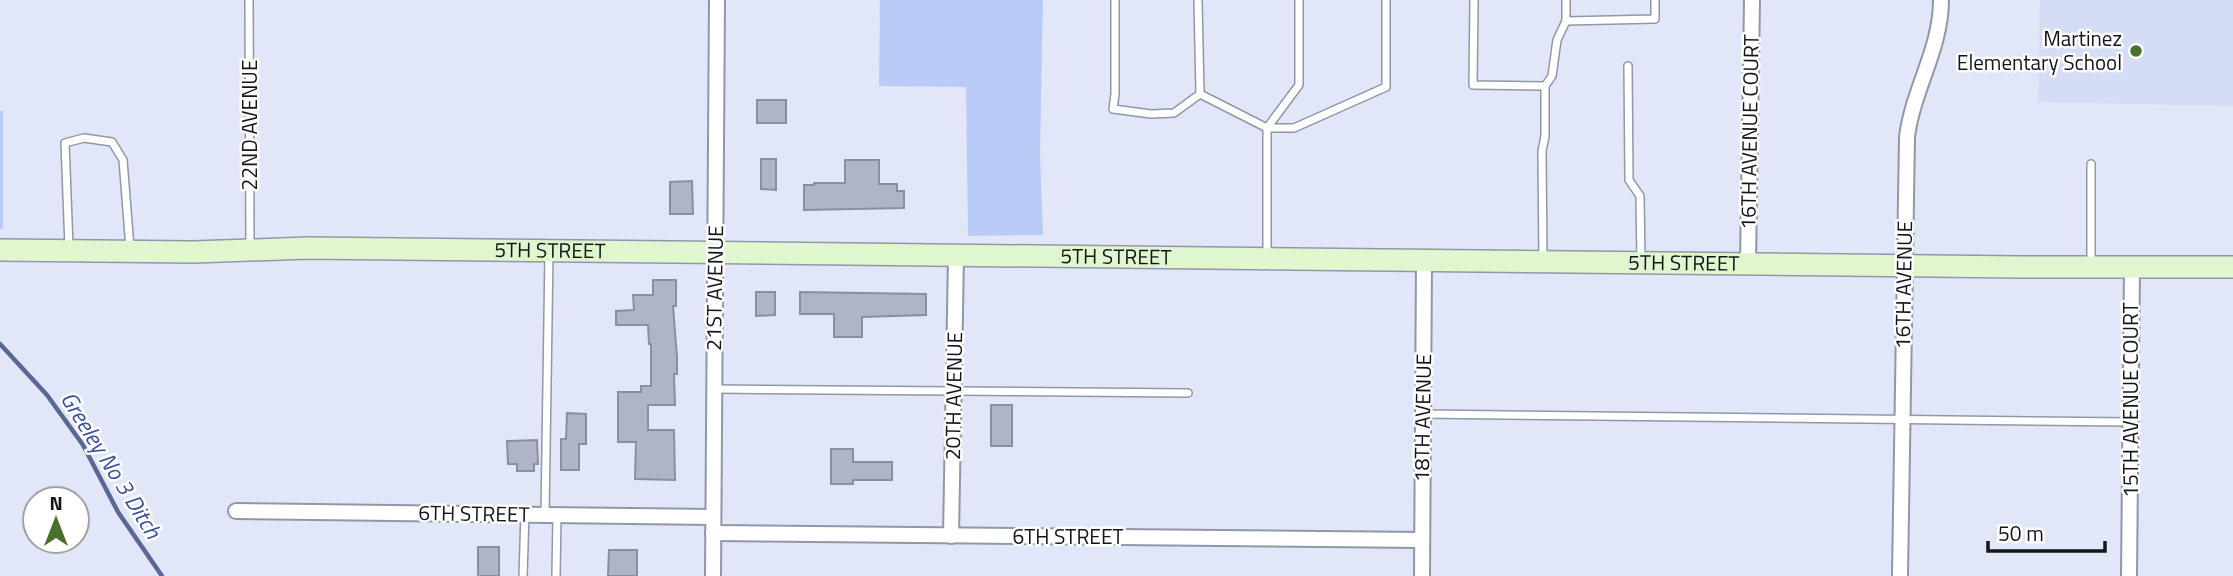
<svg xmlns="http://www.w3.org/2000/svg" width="2233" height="576" font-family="'Titillium Web',sans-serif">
<rect width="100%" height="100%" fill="#e1e7f8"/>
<!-- built -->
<polygon fill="#d4ddf5" points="2040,0 2233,0 2233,106 2038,102"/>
<!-- green -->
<g fill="#bacbf8">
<polygon points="880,0 1043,0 1040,154 1043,235 968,236 966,87 879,86"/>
<rect x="0" y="111" width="3" height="118"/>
</g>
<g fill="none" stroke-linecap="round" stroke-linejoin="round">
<!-- stream -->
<polyline stroke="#586793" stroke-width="4.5" points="0,344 47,395 83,445 118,512 162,576"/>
</g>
<!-- building -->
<g fill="#afb5c5" stroke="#898f9f" stroke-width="2">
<rect x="757" y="100" width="29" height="23"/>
<polygon points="761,159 776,159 776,190 761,189"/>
<polygon points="845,160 879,160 879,184 897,184 897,191 904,191 904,208 804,210 804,185 814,185 814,183 845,183"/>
<polygon points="692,181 693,214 670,214 670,182"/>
<polygon points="653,280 676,280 676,306 673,306 677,357 677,374 674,374 675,405 648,405 648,430 674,430 675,480 635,479 636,442 618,442 618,392 641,392 641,386 651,386 651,344 649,344 648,325 616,325 616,311 634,310 633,295 653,295"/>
<polygon points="756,292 775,292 775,315 756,316"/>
<polygon points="800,292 926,294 926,315 862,317 862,337 834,337 834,314 800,314"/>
<rect x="991" y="405" width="21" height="41"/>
<polygon points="567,413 586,414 586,444 579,444 579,470 561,470 561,439 566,439"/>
<polygon points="537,440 538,464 534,464 534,471 517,471 517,464 508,464 507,441"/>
<polygon points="831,449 853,449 853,462 892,462 892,480 853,480 853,484 831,484"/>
<rect x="478" y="547" width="21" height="29"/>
<polygon points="609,550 637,550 637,576 608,576"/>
</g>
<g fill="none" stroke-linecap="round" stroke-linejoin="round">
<defs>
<g id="lane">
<polyline points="249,0 250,249"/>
<polyline points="1115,0 1115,94 1113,109 1151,114 1174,113 1200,94 1267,128 1267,256"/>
<polyline points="1198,0 1200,94"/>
<polyline points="1474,0 1473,85 1545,86 1552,76 1557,40 1566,21 1566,0"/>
<polyline points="1566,21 1655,19 1655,0"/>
<polyline points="1628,66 1629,180 1640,196 1641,262"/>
<polyline points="1267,128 1294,128 1386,87 1386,0"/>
<polyline points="1267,128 1299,85 1299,0"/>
<polyline points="2091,164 2091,265"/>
<polyline points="69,247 65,143 84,138 112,142 123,160 130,248"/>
<polyline points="1543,260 1542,151 1545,136 1545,86"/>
<polyline points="715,389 1188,393"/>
<polyline points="1423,414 2130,422"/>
<polyline points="545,515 549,253"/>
<polyline points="523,576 525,514"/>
<polyline points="556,576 557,515"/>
</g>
<g id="street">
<polyline points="1748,263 1752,0"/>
<polyline points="236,511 713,517"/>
<polyline points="713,533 1422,540"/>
<polyline points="951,536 956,256"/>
<polyline points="713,576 717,0"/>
<polyline points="1422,576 1424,261"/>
<path d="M1900,576l7,-439c6,-48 34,-88 34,-137"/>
<polyline points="2129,576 2132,266"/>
</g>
<g id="secondary">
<path id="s1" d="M0,250l194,2 114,-4 1712,19h213"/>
</g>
</defs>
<!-- lane casing -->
<use href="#lane" stroke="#9197a7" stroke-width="10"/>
<!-- street casing -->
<use href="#street" stroke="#9197a7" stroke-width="18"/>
<!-- secondary casing -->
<use href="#secondary" stroke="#9197a7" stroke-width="24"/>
<!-- lane -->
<use href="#lane" stroke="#fff" stroke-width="7"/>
<!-- street -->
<use href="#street" stroke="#fff" stroke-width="14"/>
<!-- secondary -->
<use href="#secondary" stroke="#e0f6cf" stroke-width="21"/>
</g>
<!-- markers -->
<circle fill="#4a712b" stroke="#fff" stroke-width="2.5" cx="2136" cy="51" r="7"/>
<g text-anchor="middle" stroke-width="5" stroke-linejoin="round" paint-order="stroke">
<!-- poi labels -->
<g font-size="21" fill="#13151b" stroke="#fff" text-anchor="end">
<text x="2122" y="46">Martinez<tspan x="2122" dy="24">Elementary School</tspan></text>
</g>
<!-- street labels -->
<g font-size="21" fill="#13151b" stroke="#fff">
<text transform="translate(250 125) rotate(-90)" y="7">22ND AVENUE</text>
<text transform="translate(1750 132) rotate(-89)" y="7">16TH AVENUE COURT</text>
<text dy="7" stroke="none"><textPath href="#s1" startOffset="550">5TH STREET</textPath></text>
<text dy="7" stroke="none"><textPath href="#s1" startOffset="1116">5TH STREET</textPath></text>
<text dy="7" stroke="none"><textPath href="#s1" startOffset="1684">5TH STREET</textPath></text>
<text transform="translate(1904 285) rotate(-89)" y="7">16TH AVENUE</text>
<text transform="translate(715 288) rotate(-89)" y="7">21ST AVENUE</text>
<text transform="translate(954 396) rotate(-89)" y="7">20TH AVENUE</text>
<text transform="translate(2131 400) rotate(-90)" y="7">15TH AVENUE COURT</text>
<text transform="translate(1423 418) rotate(-89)" y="7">18TH AVENUE</text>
<text transform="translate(474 514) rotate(1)" y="7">6TH STREET</text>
<text x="1068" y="544">6TH STREET</text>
</g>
<!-- water labels -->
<g font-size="23" font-style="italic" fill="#3a509b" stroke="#fff">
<text transform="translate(111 465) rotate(58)" y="8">Greeley No 3 Ditch</text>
</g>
</g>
<!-- north arrow -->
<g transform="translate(56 520)"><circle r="33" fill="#ffffff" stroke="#a1a1a4" stroke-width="2"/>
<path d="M0-5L12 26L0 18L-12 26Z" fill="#4a712b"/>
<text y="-10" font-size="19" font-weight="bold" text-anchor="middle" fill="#13151b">N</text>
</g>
<!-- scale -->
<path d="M1988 541v10h117v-10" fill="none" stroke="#13151b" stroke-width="3.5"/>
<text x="1998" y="541" font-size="21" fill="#13151b" stroke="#ffffff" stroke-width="5" paint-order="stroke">50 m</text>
</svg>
